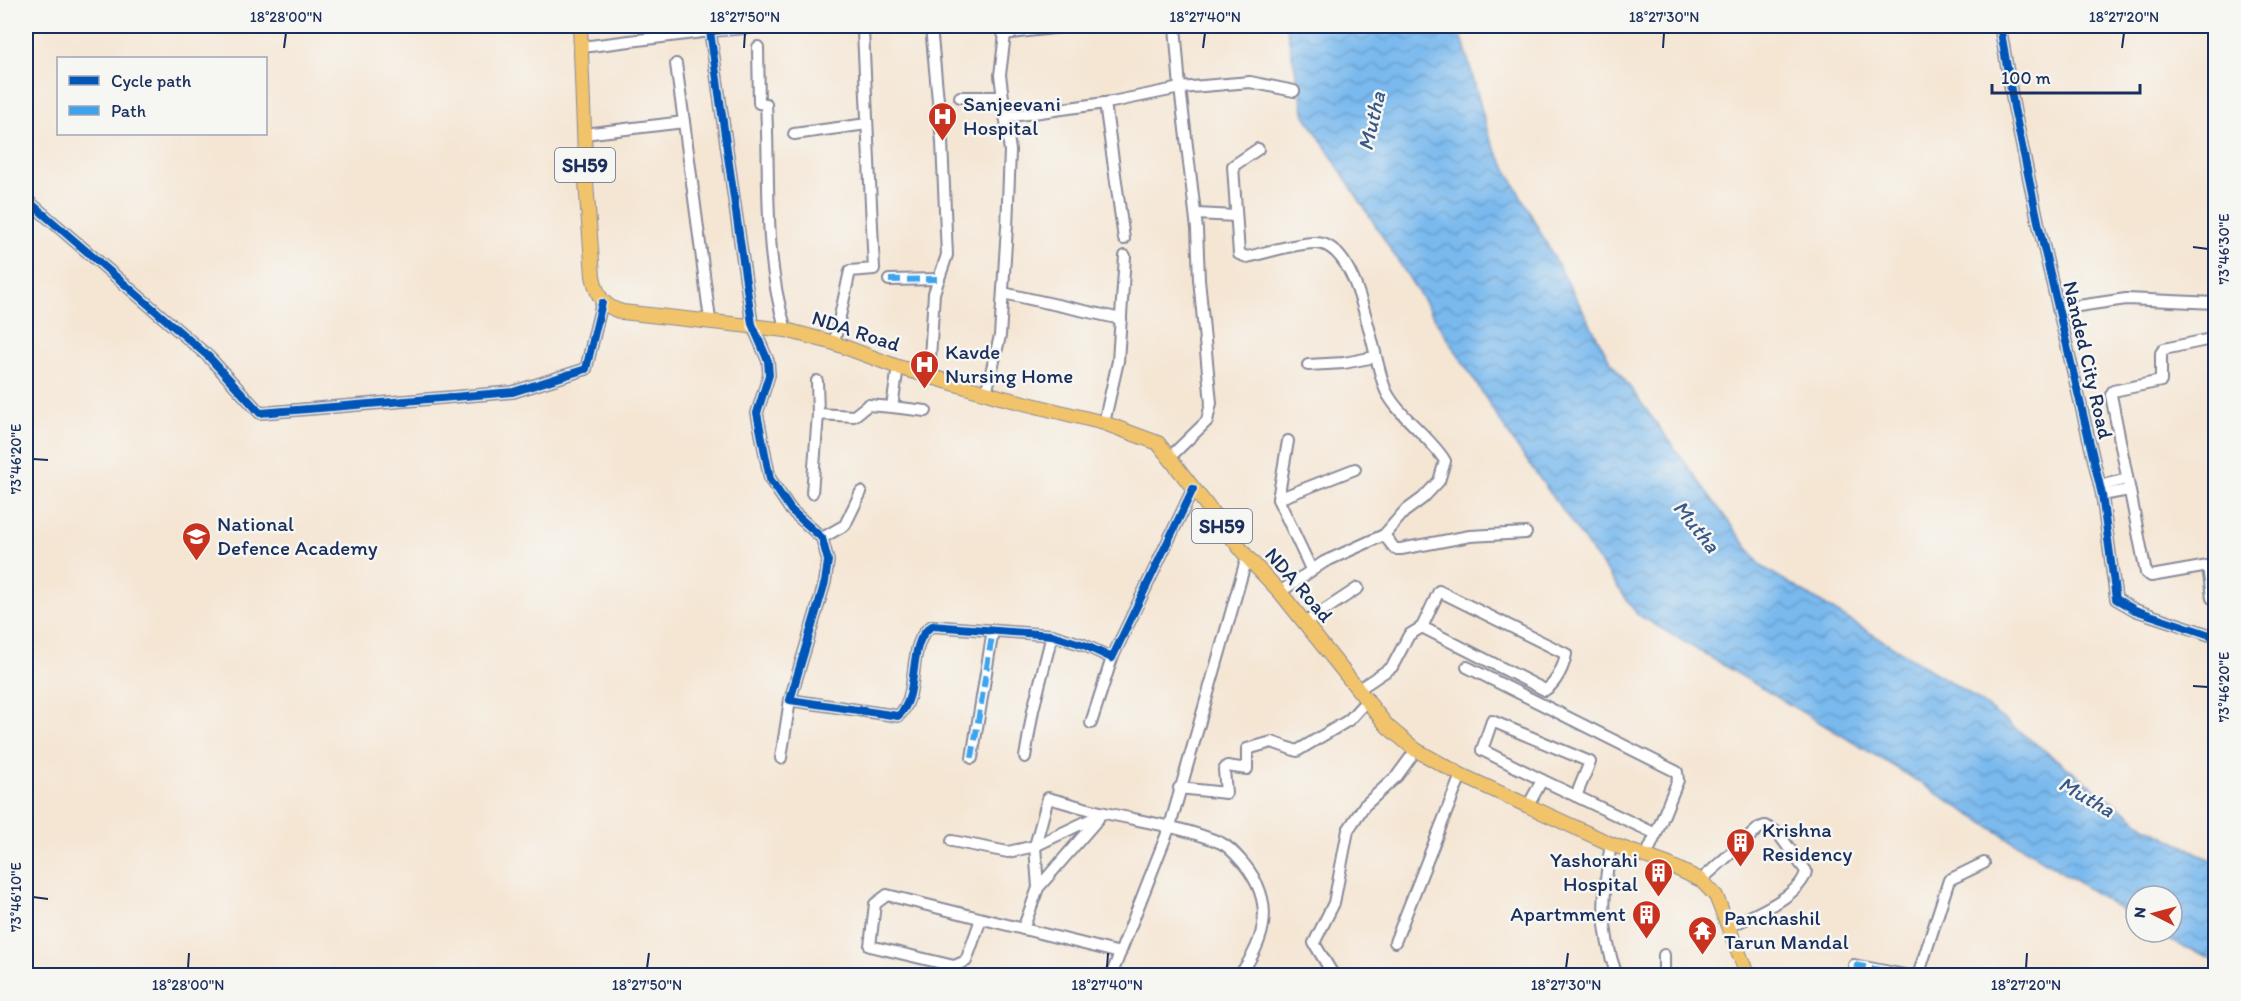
<svg xmlns="http://www.w3.org/2000/svg" width="2241" height="1001" font-family="Itim,sans-serif">
<defs>
<pattern id="water-waves" width="16" height="10" patternUnits="userSpaceOnUse" patternTransform="scale(1.5)"><rect width="16" height="10" fill="#79b9ee"/><path d="M0 5q4-4 8 0t8 0" fill="none" stroke="#6297c4"/></pattern>
</defs>
<rect width="100%" height="100%" fill="#f6f6f2"/>
<filter id="ink" filterUnits="userSpaceOnUse"><feTurbulence type="fractalNoise" baseFrequency=".0167" numOctaves="2"/><feDisplacementMap in="SourceGraphic" scale="12" xChannelSelector="R" yChannelSelector="G"/><feConvolveMatrix kernelMatrix="1 2 1 2 8 2 1 2 1" color-interpolation-filters="sRGB"/></filter>
<filter id="wash" filterUnits="userSpaceOnUse"><feTurbulence type="fractalNoise" baseFrequency=".008" numOctaves="4" result="noise"/><feDisplacementMap in="SourceGraphic" scale="24" xChannelSelector="R" yChannelSelector="G"/><feGaussianBlur stdDeviation="1.35" result="paint"/><feColorMatrix in="noise" values="0 0 0 0 0 0 0 0 0 0 0 0 0 0 0 0 0 1.4 0 .05"/><feComposite in="paint" operator="in"/></filter>
<g filter="url(#wash)">
<rect width="100%" height="100%" fill="#f5e6d4"/>
<!-- water -->
<polygon fill="url(#water-waves)" stroke="#4a74a6" stroke-width="1.5" points="1286,26 1459,26 1489,137 1609,359 1761,566 1967,692 2146,827 2215,862 2215,960 2171,941 2156,932 2172,932 2172,896 2136,896 2136,919 1895,767 1637,614 1515,444 1305,115"/>
</g>
<g filter="url(#ink)">
<g fill="none" stroke-linecap="round" stroke-linejoin="round">
<defs>
<g id="minor">
<path d="M767,26l-57,5 42,293 16,37 1,14 -12,38 13,66 21,31 31,28 6,23 -3,21 -35,118 108,16c24,-20 7,-74 34,-90l120,9 32,10 28,13 81,-169"/>
<polyline points="2000,26 2014,108 2040,231 2102,495 2116,599 2135,610 2216,637"/>
<polyline points="1003,34 1070,26"/>
<polyline points="582,47 710,31 710,26"/>
<path d="M758,47l1,56 7,1c4,75 -3,153 20,226"/>
<polyline points="676,64 684,122"/>
<polyline points="960,97 1001,97"/>
<polyline points="1105,103 1124,239"/>
<polyline points="1005,117 1112,102 1180,88 1250,82 1294,91"/>
<polyline points="584,134 684,122 710,320"/>
<polyline points="794,134 867,124"/>
<path d="M1258,149l-25,17 6,88 8,3c22,-5 45,-13 67,-14 47,-3 58,117 72,148 12,25 44,45 59,70l-6,20 -16,17 -19,14 -20,23 -60,27 -44,30"/>
<polyline points="26,199 209,357 260,413 513,392 586,369 602,303"/>
<polyline points="1196,214 1236,216"/>
<polyline points="889,280 939,279"/>
<polyline points="1003,293 1121,319"/>
<polyline points="2058,309 2126,299 2216,303"/>
<polyline points="2216,338 2164,349 2161,353 2161,381 2113,391 2111,395 2146,573 2151,576 2208,566 2212,598 2216,600"/>
<polyline points="834,343 850,271 874,269 863,31"/>
<polyline points="1308,365 1344,363 1375,357"/>
<polyline points="898,367 892,407 926,411"/>
<polyline points="929,375 934,293 947,255 942,142 931,27"/>
<polyline points="817,381 818,414"/>
<polyline points="986,393 1000,336 1007,227 1010,151 1000,75 1006,26"/>
<polyline points="1104,423 1118,361 1125,256"/>
<polyline points="1288,441 1278,499 1311,569"/>
<polyline points="1170,457 1207,421 1211,403 1199,279 1197,229 1180,88 1175,26"/>
<polyline points="2100,486 2127,479"/>
<polyline points="812,493 818,414 854,416 868,405 892,407"/>
<polyline points="2102,495 2129,490"/>
<polyline points="1278,499 1355,469"/>
<polyline points="1384,535 1395,549 1401,549 1470,536 1526,533"/>
<polyline points="822,538 845,525 861,492"/>
<polyline points="1305,623 1358,588"/>
<polyline points="1467,667 1677,772 1678,780 1656,834"/>
<path d="M1359,689l33,-22 17,-32 13,-8 123,63c11,-6 19,-24 21,-36l-127,-63 -17,36"/>
<polyline points="1091,723 1112,658"/>
<polyline points="1025,757 1033,710 1052,635"/>
<polyline points="781,758 790,700"/>
<polyline points="972,758 993,630"/>
<polyline points="1542,780 1482,750 1492,721 1590,762 1576,796"/>
<polyline points="1179,788 1226,793 1224,770 1227,766 1247,769 1247,749 1272,742 1297,751 1349,720 1368,699"/>
<polyline points="1528,806 1542,780 1656,834 1646,856"/>
<polyline points="952,841 1008,852 1035,846 1104,813"/>
<path d="M1611,844c-8,49 -12,83 6,132"/>
<path d="M1701,880l58,-52 6,-2 12,6 29,39c-4,25 -57,46 -78,56"/>
<path d="M1038,888l-3,-42 13,-48c19,5 38,11 57,15 39,9 79,14 116,30 9,4 16,13 23,21 31,38 23,74 -5,112"/>
<polyline points="981,919 966,961 954,966 870,946 875,904 887,895 1120,953"/>
<polyline points="1023,929 1038,888 1098,819"/>
<polyline points="1395,942 1461,775"/>
<polyline points="1854,965 1910,976"/>
<polyline points="1080,976 1099,976"/>
<polyline points="1111,976 1170,826 1247,557"/>
<polyline points="1334,976 1314,943 1334,903 1348,830 1364,806 1397,776 1416,750"/>
<polyline points="1664,976 1664,955"/>
<polyline points="1918,976 1949,880 1984,863"/>
</g>
<path id="major" d="M580,26l6,156 7,94c4,20 9,30 29,36l164,18 48,13 64,24 102,30 104,26 54,20 89,114 33,35 108,135 28,23 45,25 150,69 56,20 34,16 15,16 32,80"/>
</defs>
<!-- minor casing -->
<use href="#minor" stroke="#888a99" stroke-width="14"/>
<!-- major casing -->
<use href="#major" stroke="#888a99" stroke-width="16"/>
<!-- minor -->
<use href="#minor" stroke="#fff" stroke-width="10"/>
<!-- major -->
<use href="#major" stroke="#f1c36a" stroke-width="14"/>
<!-- quiet -->
<g stroke="#3da3ed" stroke-width="6" stroke-dasharray="12 6" stroke-linecap="butt">
<polyline points="889,280 939,279"/>
<polyline points="972,758 993,630"/>
<polyline points="1854,965 1910,976"/>
</g>
<defs>
<g id="cycleway">
<path d="M767,26l-57,5 42,293 16,37 1,14 -12,38 13,66 21,31 31,28 6,23 -3,21 -35,118 108,16c24,-20 7,-74 34,-90l120,9 32,10 28,13 81,-169"/>
<polyline points="2000,26 2014,108 2040,231 2102,495 2116,599 2135,610 2216,637"/>
<polyline points="26,199 209,357 260,413 513,392 586,369 602,303"/>
</g>
</defs>
<!-- cycleway casing -->
<use href="#cycleway" stroke="#f6f6f2" stroke-width="11"/>
<!-- cycleway -->
<use href="#cycleway" stroke="#0057b8" stroke-width="8"/>
</g>
</g>
<!-- ticks -->
<path fill="none" stroke="#1b2f5e" stroke-width="2" d="M284,48l2,-15M744,48l1,-15M1203,48l2,-15M1663,48l1,-15M2122,48l2,-15M2193,247l15,2M33,459l15,1M2193,686l15,1M33,897l15,2M188,968l1,-15M647,968l2,-15M1107,968l1,-15M1566,968l2,-15M2026,968l1,-15"/>
<!-- icons -->
<defs>
<symbol id="hospital-pin" viewBox="-11 -11 22 30"><path d="M0 17L-7.5 6A9.5 9.5 0 1 1 7.5 6Z" fill="#c8321e" stroke="#f6f6f2"/><path d="M-5-5h3v3.5h4V-5h3V5h-3V1.5h-4V5h-3Z" fill="#fff"/></symbol>
<symbol id="university-pin" viewBox="-11 -11 22 30"><path d="M0 17L-7.5 6A9.5 9.5 0 1 1 7.5 6Z" fill="#c8321e" stroke="#f6f6f2"/><path d="M0-5L7-2L0 1L-7-2ZM-4 1L0 2.5L4 1V4Q0 6-4 4Z" fill="#fff"/></symbol>
<symbol id="building-pin" viewBox="-11 -11 22 30"><path d="M0 17L-7.5 6A9.5 9.5 0 1 1 7.5 6Z" fill="#c8321e" stroke="#f6f6f2"/><path d="M-4-6H4V6H1V3H-1V6H-4ZM-2.5-4.3h1.7v1.8h-1.7ZM.8-4.3h1.7v1.8H.8ZM-2.5-1h1.7V.8h-1.7ZM.8-1h1.7V.8H.8Z" fill="#fff"/></symbol>
<symbol id="temple-pin" viewBox="-11 -11 22 30"><path d="M0 17L-7.5 6A9.5 9.5 0 1 1 7.5 6Z" fill="#c8321e" stroke="#f6f6f2"/><path d="M0-6L5-2H3V0L6.5 2.5H4V6H1.5V3h-3V6H-4V2.5H-6.5L-3 0V-2H-5Z" fill="#fff"/></symbol>
</defs>
<g fill-rule="evenodd">
<use href="#hospital-pin" x="926" y="100" width="33" height="45"/>
<use href="#hospital-pin" x="908" y="348" width="33" height="45"/>
<use href="#university-pin" x="180" y="520" width="33" height="45"/>
<use href="#building-pin" x="1724" y="826" width="33" height="45"/>
<use href="#building-pin" x="1642" y="856" width="33" height="45"/>
<use href="#building-pin" x="1630" y="898" width="33" height="45"/>
<use href="#temple-pin" x="1686" y="914" width="33" height="45"/>
</g>
<g text-anchor="middle" stroke-width="5" stroke-linejoin="round" paint-order="stroke">
<!-- shield labels -->
<g fill="#f6f6f2" stroke="#5d6b8a" stroke-width="1.5">
<rect x="555" y="148" width="60" height="34" rx="4.5"/>
<rect x="1192" y="509" width="60" height="34" rx="4.5"/>
</g>
<g font-size="20" font-weight="bold" fill="#1b2f5e">
<text x="585" y="172">SH59</text>
<text x="1222" y="533">SH59</text>
</g>
<!-- poi labels -->
<g font-size="21" fill="#1b2f5e" stroke="#f6f6f2" text-anchor="start">
<text x="963" y="111">Sanjeevani<tspan x="963" dy="24">Hospital</tspan></text>
<text x="945" y="359">Kavde<tspan x="945" dy="24">Nursing Home</tspan></text>
<text x="217" y="531">National<tspan x="217" dy="24">Defence Academy</tspan></text>
<text x="1762" y="837">Krishna<tspan x="1762" dy="24">Residency</tspan></text>
<text x="1638" y="867" text-anchor="end">Yashorahi<tspan x="1638" dy="24">Hospital</tspan></text>
<text x="1626" y="921" text-anchor="end">Apartmment</text>
<text x="1724" y="925">Panchashil<tspan x="1724" dy="24">Tarun Mandal</tspan></text>
</g>
<!-- street labels -->
<g font-size="21" fill="#1b2f5e" stroke="#f6f6f2">
<text transform="translate(856 331) rotate(18)" y="7">NDA Road</text>
<text transform="translate(2088 360) rotate(77)" y="7">Nanded City Road</text>
<text transform="translate(1299 585) rotate(49)" y="7">NDA Road</text>
</g>
<!-- water labels -->
<g font-size="22" font-style="italic" fill="#375889" stroke="#f6f6f2">
<text transform="translate(1371 121) rotate(-77)" y="8">Mutha</text>
<text transform="translate(1697 526) rotate(51)" y="8">Mutha</text>
<text transform="translate(2087 796) rotate(30)" y="8">Mutha</text>
</g>
</g>
<!-- margin -->
<rect width="2241" height="1001" fill="none" stroke="#f6f6f2" stroke-width="66"/>
<!-- legend -->
<rect x="57" y="57" width="210" height="78" fill="#f6f6f2" stroke="#9ea6b7" stroke-width="1.5"/>
<rect x="69" y="76" width="30" height="9" fill="#0057b8" stroke="#9ea6b7" stroke-width="1.5"/>
<text x="111" y="87" font-size="18" fill="#1b2f5e">Cycle path</text>
<rect x="69" y="106" width="30" height="9" fill="#3da3ed" stroke="#9ea6b7" stroke-width="1.5"/>
<text x="111" y="117" font-size="18" fill="#1b2f5e">Path</text>
<!-- north arrow -->
<g transform="translate(2154 914) rotate(276)"><circle r="28" fill="#f6f6f2" stroke="#9ea6b7" stroke-width="1.5"/>
<path d="M0-4.5L10 22L0 15L-10 22Z" fill="#c8321e"/>
<text y="-9" font-size="16" font-weight="bold" text-anchor="middle" fill="#1b2f5e">N</text>
</g>
<!-- scale -->
<path d="M1992 84v9h148v-9" fill="none" stroke="#1b2f5e" stroke-width="3"/>
<text x="2001" y="84" font-size="18" fill="#1b2f5e" stroke="#f6f6f2" stroke-width="4.5" paint-order="stroke">100 m</text>
<rect x="33" y="33" width="2175" height="935" fill="none" stroke="#1b2f5e" stroke-width="2"/>
<g font-size="15" text-anchor="middle" fill="#1b2f5e">
<text x="286" y="22">18°28'00"N</text>
<text x="745" y="22">18°27'50"N</text>
<text x="1205" y="22">18°27'40"N</text>
<text x="1664" y="22">18°27'30"N</text>
<text x="2124" y="22">18°27'20"N</text>
<text transform="translate(2224 249) rotate(-90)" y="5">73°46'30"E</text>
<text transform="translate(16 459) rotate(-90)" y="5">73°46'20"E</text>
<text transform="translate(2224 687) rotate(-90)" y="5">73°46'20"E</text>
<text transform="translate(16 897) rotate(-90)" y="5">73°46'10"E</text>
<text x="188" y="990">18°28'00"N</text>
<text x="647" y="990">18°27'50"N</text>
<text x="1107" y="990">18°27'40"N</text>
<text x="1566" y="990">18°27'30"N</text>
<text x="2026" y="990">18°27'20"N</text>
</g>
</svg>
